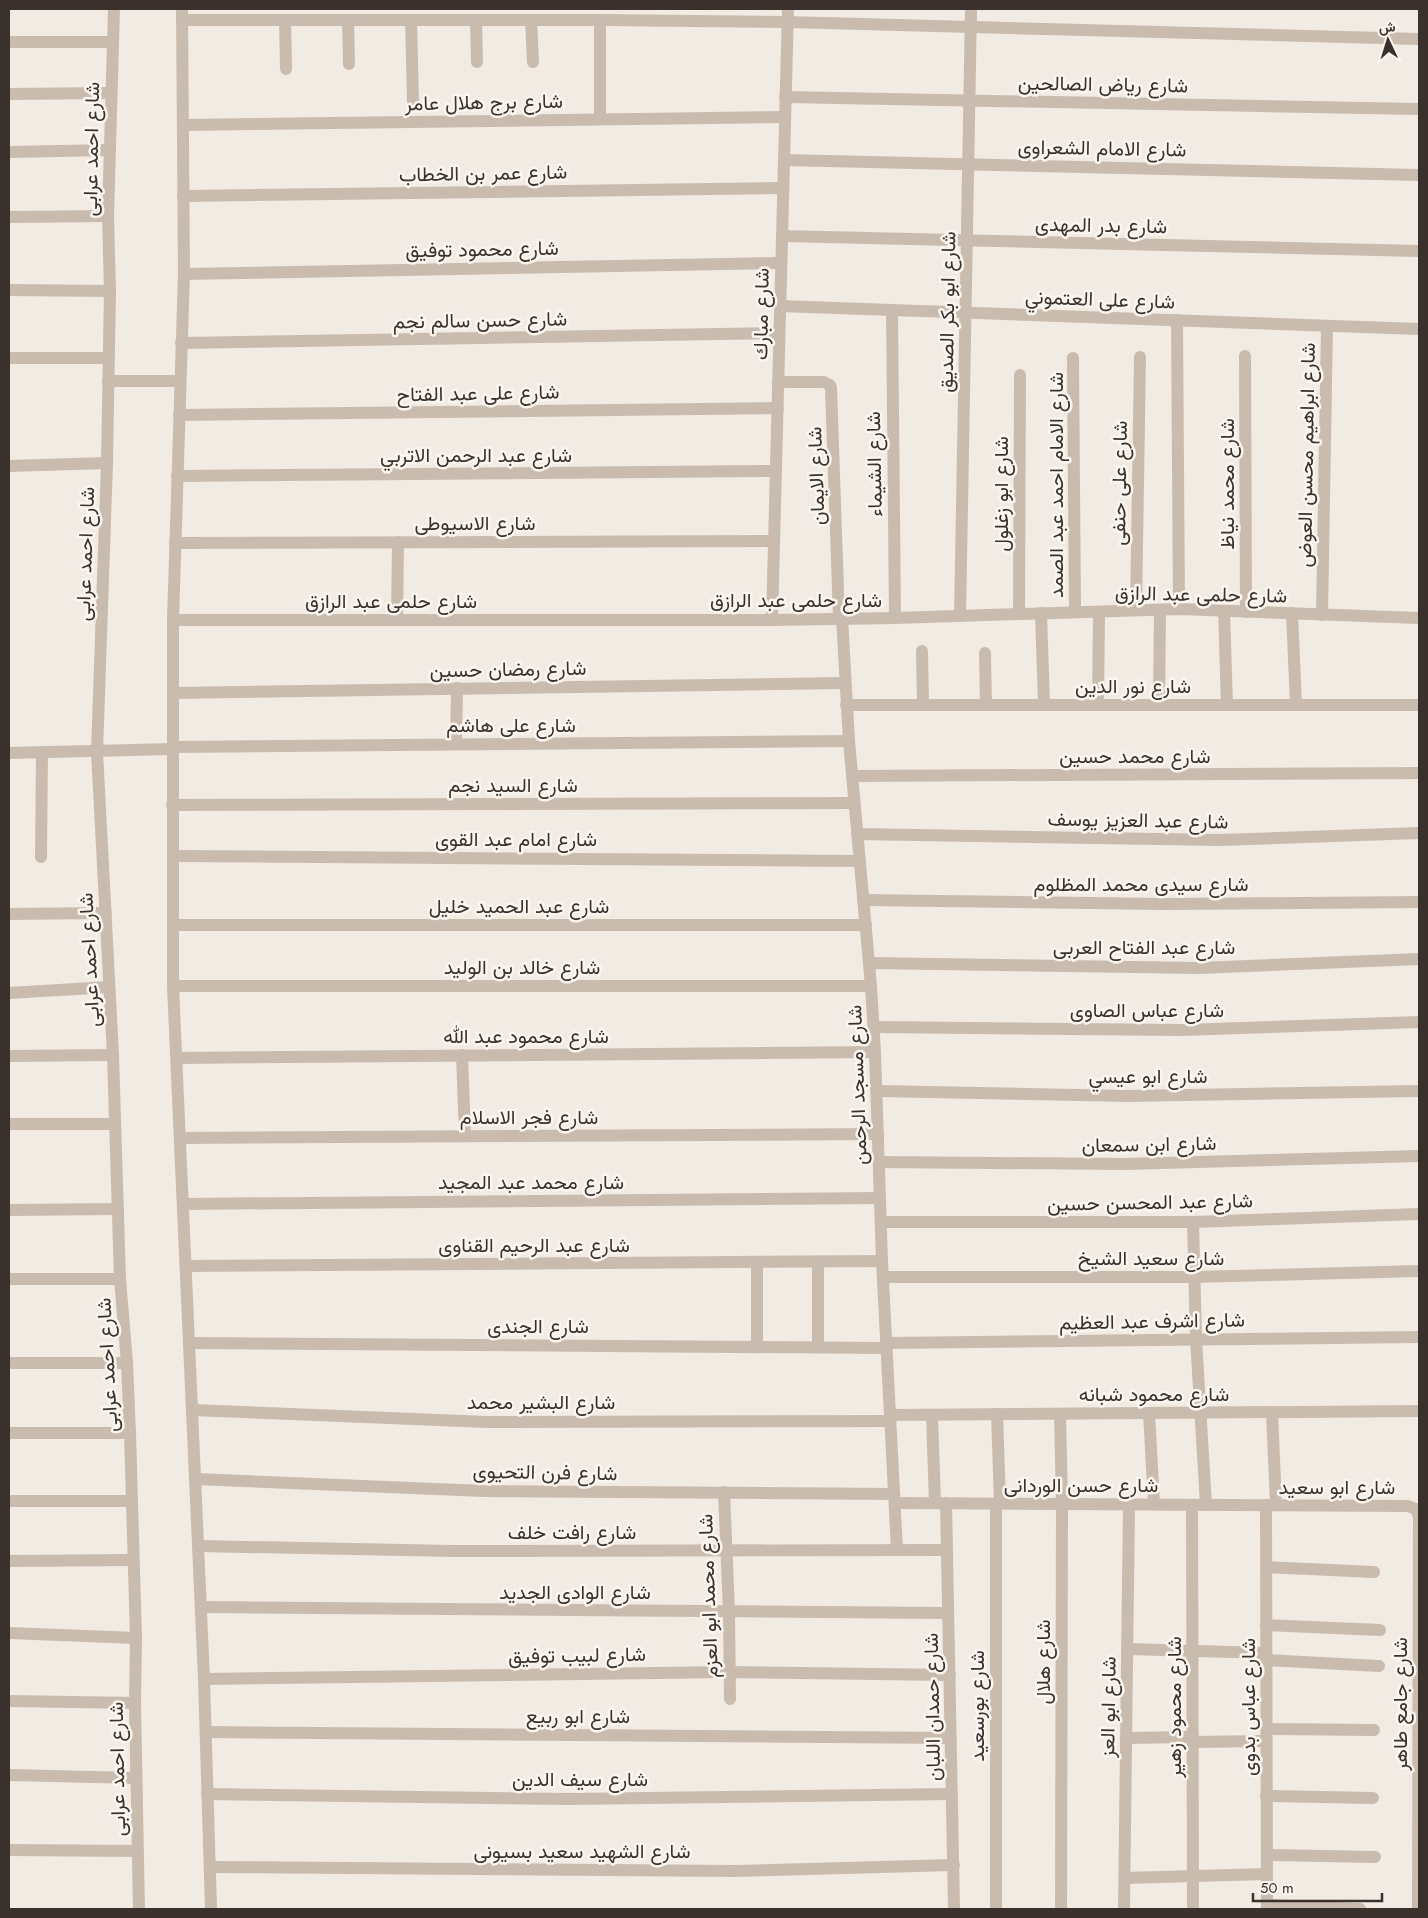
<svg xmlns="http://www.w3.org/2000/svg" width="1428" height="1918" font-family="Jost,Vazirmatn,sans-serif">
<rect width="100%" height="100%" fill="#f2ebe3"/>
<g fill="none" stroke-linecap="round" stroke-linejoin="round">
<!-- minor -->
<g stroke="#cabbaf" stroke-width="12">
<polyline points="114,9 108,216 110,291 107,463 97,752 113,1055 120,1279 127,1363 130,1433 136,1638 135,1703 139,1909"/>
<polyline points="182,9 184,274 173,620 173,986 204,1679 211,1909"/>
<polyline points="182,20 600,20 788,22 1419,39"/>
<polyline points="285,20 286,69"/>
<polyline points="348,20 349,64"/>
<polyline points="411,20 413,101"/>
<polyline points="476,20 477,62"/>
<polyline points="531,20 533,62"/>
<polyline points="600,20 600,119"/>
<polyline points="9,42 113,42"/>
<polyline points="9,94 111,93"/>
<polyline points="785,97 1419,109"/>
<polyline points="183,125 785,117"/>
<polyline points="9,152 109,150"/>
<polyline points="784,160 1419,175"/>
<polyline points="183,196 783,188"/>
<polyline points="9,217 108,216"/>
<polyline points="782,236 1419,251"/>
<polyline points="184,274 781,263"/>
<polyline points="9,290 110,291"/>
<polyline points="780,306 1419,329"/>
<polyline points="892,310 895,618"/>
<polyline points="1177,320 1179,609"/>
<polyline points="181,343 779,333"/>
<polyline points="1245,356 1246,612"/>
<polyline points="9,358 109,358"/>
<polyline points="1073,358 1075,612"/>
<polyline points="108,381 180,381"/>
<polyline points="778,382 824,382 830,385 831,388 839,619"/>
<polyline points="179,415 778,408"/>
<polyline points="9,466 107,463"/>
<polyline points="177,476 776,471"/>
<polyline points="175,543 774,541"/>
<polyline points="1136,610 1140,357"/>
<polyline points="1224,611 1227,705"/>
<polyline points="1041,613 1044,705"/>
<polyline points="1292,613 1296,705"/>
<polyline points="1019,614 1020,375"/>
<polyline points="1322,615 1327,326"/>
<polyline points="960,616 971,9"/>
<polyline points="842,618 849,741 871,986 875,1052 882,1261 897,1550"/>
<polyline points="173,620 772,620 895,618 1179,609 1419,618"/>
<polyline points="397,620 398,542"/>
<polyline points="772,620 788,9"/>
<polyline points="922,651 923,705"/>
<polyline points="985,653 986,705"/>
<polyline points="173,693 844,683"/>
<polyline points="846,705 1419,705"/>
<polyline points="1098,705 1099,612"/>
<polyline points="1159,705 1160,610"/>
<polyline points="456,744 457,688"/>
<polyline points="173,747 849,741"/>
<polyline points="9,753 173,749"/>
<polyline points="852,776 1419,773"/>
<polyline points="172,805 854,803"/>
<polyline points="857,834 1220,840 1419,833"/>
<polyline points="173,856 860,861"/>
<polyline points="41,857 42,752"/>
<polyline points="863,900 1163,904 1419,902"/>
<polyline points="9,914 106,913"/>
<polyline points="173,925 866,925"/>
<polyline points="869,963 1199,968 1419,959"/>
<polyline points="173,986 871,986"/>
<polyline points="9,993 109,987"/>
<polyline points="874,1027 1182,1030 1419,1022"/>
<polyline points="462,1055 465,1136"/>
<polyline points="9,1056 113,1055"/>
<polyline points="177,1058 875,1052"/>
<polyline points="877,1091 1128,1096 1419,1091"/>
<polyline points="9,1124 115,1124"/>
<polyline points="180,1138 878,1134"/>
<polyline points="879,1162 1125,1164 1419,1156"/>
<polyline points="183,1204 880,1198"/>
<polyline points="9,1210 118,1209"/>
<polyline points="881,1222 1193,1222 1419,1214"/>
<polyline points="1193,1222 1196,1339 1206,1505"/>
<polyline points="186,1266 882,1261"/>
<polyline points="883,1277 1194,1277 1419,1271"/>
<polyline points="9,1279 120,1279"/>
<polyline points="189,1343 886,1348"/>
<polyline points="886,1343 1419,1337"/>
<polyline points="757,1347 757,1262"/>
<polyline points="818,1347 818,1262"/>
<polyline points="9,1363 127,1363"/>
<polyline points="192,1410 487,1422 890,1421"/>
<polyline points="1272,1412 1276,1505"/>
<polyline points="1149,1413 1154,1504"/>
<polyline points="997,1414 1000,1503"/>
<polyline points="1060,1414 1062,1504 1061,1909"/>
<polyline points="890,1415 1419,1411"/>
<polyline points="932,1415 935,1503"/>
<polyline points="9,1433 130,1433"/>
<polyline points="195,1479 484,1491 894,1494"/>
<polyline points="724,1492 729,1612 730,1699"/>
<polyline points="9,1501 132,1501"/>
<polyline points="895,1503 1408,1506 1416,1509 1419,1517 1418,1909"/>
<polyline points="946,1503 954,1909"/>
<polyline points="996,1503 996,1909"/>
<polyline points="1192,1505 1193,1909"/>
<polyline points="1266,1505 1267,1909"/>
<polyline points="198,1546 454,1551 947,1550"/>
<polyline points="9,1561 133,1560"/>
<polyline points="1266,1567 1374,1572"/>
<polyline points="201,1607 948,1613"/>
<polyline points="1266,1625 1380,1630"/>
<polyline points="9,1633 136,1638"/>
<polyline points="1127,1649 1266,1653"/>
<polyline points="1266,1660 1379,1666"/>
<polyline points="204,1679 730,1672 950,1675"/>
<polyline points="9,1701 135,1703"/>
<polyline points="1266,1729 1374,1730"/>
<polyline points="206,1732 951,1738"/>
<polyline points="1126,1738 1193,1737"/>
<polyline points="1193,1742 1266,1741"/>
<polyline points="9,1775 136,1778"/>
<polyline points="207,1794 568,1799 952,1794"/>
<polyline points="1266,1796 1373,1798"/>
<polyline points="9,1850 137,1851"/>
<polyline points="1267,1855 1375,1857"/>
<polyline points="210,1867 736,1871 954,1865"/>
<polyline points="1125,1878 1266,1874"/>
<polyline points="1267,1905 1360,1909"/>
<polyline points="1124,1909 1129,1504"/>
</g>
</g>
<g text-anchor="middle" stroke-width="5" stroke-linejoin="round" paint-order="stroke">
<!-- street labels -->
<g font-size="20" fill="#3a302c" stroke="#faf5ef">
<text transform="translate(1103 84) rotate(1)" y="7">شارع رياض الصالحين</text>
<text transform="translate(484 102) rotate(-1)" y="7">شارع برج هلال عامر</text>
<text transform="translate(1102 148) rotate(1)" y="7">شارع الامام الشعراوى</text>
<text transform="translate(91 149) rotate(-89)" y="7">شارع احمد عرابى</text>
<text transform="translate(483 173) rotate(-1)" y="7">شارع عمر بن الخطاب</text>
<text transform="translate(1101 225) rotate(1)" y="7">شارع بدر المهدى</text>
<text transform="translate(482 249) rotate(-1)" y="7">شارع محمود توفيق</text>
<text transform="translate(1100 299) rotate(2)" y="7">شارع على العتموني</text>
<text transform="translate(947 312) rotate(-89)" y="7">شارع ابو بكر الصديق</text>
<text transform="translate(761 314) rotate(-89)" y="7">شارع مبارك</text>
<text transform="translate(480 320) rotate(-1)" y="7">شارع حسن سالم نجم</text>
<text transform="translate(478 393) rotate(-1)" y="7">شارع على عبد الفتاح</text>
<text x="476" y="462">شارع عبد الرحمن الاتربي</text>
<text transform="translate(1306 455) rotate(-89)" y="7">شارع ابراهيم محسن العوض</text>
<text transform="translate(874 464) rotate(-91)" y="7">شارع الشيماء</text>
<text transform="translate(816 476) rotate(-92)" y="7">شارع الايمان</text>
<text transform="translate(1119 483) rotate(-89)" y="7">شارع على حنفى</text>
<text transform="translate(1227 484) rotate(-90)" y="7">شارع محمد نياظ</text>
<text transform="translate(1056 485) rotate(-90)" y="7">شارع الامام احمد عبد الصمد</text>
<text transform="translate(1001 494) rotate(-90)" y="7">شارع ابو زغلول</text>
<text x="475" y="530">شارع الاسيوطى</text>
<text transform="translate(85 554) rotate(-88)" y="7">شارع احمد عرابى</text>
<text transform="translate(1201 594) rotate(1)" y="7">شارع حلمى عبد الرازق</text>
<text x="796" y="607">شارع حلمى عبد الرازق</text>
<text x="391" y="608">شارع حلمى عبد الرازق</text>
<text transform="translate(508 669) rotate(-1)" y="7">شارع رمضان حسين</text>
<text x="1133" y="693">شارع نور الدين</text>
<text x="511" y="732">شارع على هاشم</text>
<text x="1135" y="763">شارع محمد حسين</text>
<text x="513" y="792">شارع السيد نجم</text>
<text transform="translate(1138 820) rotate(1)" y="7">شارع عبد العزيز يوسف</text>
<text x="516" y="846">شارع امام عبد القوى</text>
<text x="1141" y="891">شارع سيدى محمد المظلوم</text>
<text x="519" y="913">شارع عبد الحميد خليل</text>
<text x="1144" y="954">شارع عبد الفتاح العربى</text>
<text transform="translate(89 960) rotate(-93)" y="7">شارع احمد عرابى</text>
<text x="522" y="974">شارع خالد بن الوليد</text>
<text x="1147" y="1017">شارع عباس الصاوى</text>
<text x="526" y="1043">شارع محمود عبد الله</text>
<text x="1148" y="1083">شارع ابو عيسي</text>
<text transform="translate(857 1085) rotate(-92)" y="7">شارع مسجد الرحمن</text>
<text x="529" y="1124">شارع فجر الاسلام</text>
<text transform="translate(1149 1144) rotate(-1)" y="7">شارع ابن سمعان</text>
<text x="531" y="1189">شارع محمد عبد المجيد</text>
<text transform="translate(1150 1202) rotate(-1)" y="7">شارع عبد المحسن حسين</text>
<text x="534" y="1252">شارع عبد الرحيم القناوى</text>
<text x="1151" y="1265">شارع سعيد الشيخ</text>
<text transform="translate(1152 1321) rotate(-1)" y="7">شارع اشرف عبد العظيم</text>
<text x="538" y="1333">شارع الجندى</text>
<text transform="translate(107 1365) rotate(-93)" y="7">شارع احمد عرابى</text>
<text x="1154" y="1401">شارع محمود شبانه</text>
<text x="541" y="1409">شارع البشير محمد</text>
<text transform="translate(545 1472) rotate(1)" y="7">شارع فرن التحيوى</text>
<text x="1081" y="1492">شارع حسن الوردانى</text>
<text x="1337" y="1494">شارع ابو سعيد</text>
<text x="572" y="1539">شارع رافت خلف</text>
<text x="575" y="1599">شارع الوادى الجديد</text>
<text transform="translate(708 1596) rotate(-92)" y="7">شارع محمد ابو العزم</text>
<text transform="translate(577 1655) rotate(-1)" y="7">شارع لبيب توفيق</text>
<text transform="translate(1043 1662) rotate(-90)" y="7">شارع هلال</text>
<text transform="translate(1400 1704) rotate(-90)" y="7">شارع جامع طاهر</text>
<text transform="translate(977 1706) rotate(-90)" y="7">شارع بورسعيد</text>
<text transform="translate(932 1707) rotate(-91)" y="7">شارع حمدان اللبان</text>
<text transform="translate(1108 1707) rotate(-89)" y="7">شارع ابو العز</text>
<text transform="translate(1174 1707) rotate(-90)" y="7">شارع محمود زهير</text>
<text transform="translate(1248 1707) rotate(-90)" y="7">شارع عباس بدوى</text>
<text x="578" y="1723">شارع ابو ربيع</text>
<text transform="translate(117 1769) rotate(-91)" y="7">شارع احمد عرابى</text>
<text x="580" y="1786">شارع سيف الدين</text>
<text x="582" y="1858">شارع الشهيد سعيد بسيونى</text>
</g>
</g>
<!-- border -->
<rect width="1428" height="1918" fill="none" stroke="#3a302c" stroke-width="20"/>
<!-- north arrow -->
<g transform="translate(1388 40) rotate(356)" stroke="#faf5ef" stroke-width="4" paint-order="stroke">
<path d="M0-4L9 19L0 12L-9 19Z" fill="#3a302c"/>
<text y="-8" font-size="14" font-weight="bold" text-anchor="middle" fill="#3a302c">ش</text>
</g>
<!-- scale -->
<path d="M1253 1893v8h129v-8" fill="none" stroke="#3a302c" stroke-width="2.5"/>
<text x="1260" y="1893" font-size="15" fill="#3a302c" stroke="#faf5ef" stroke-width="4" paint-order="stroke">50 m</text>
</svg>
